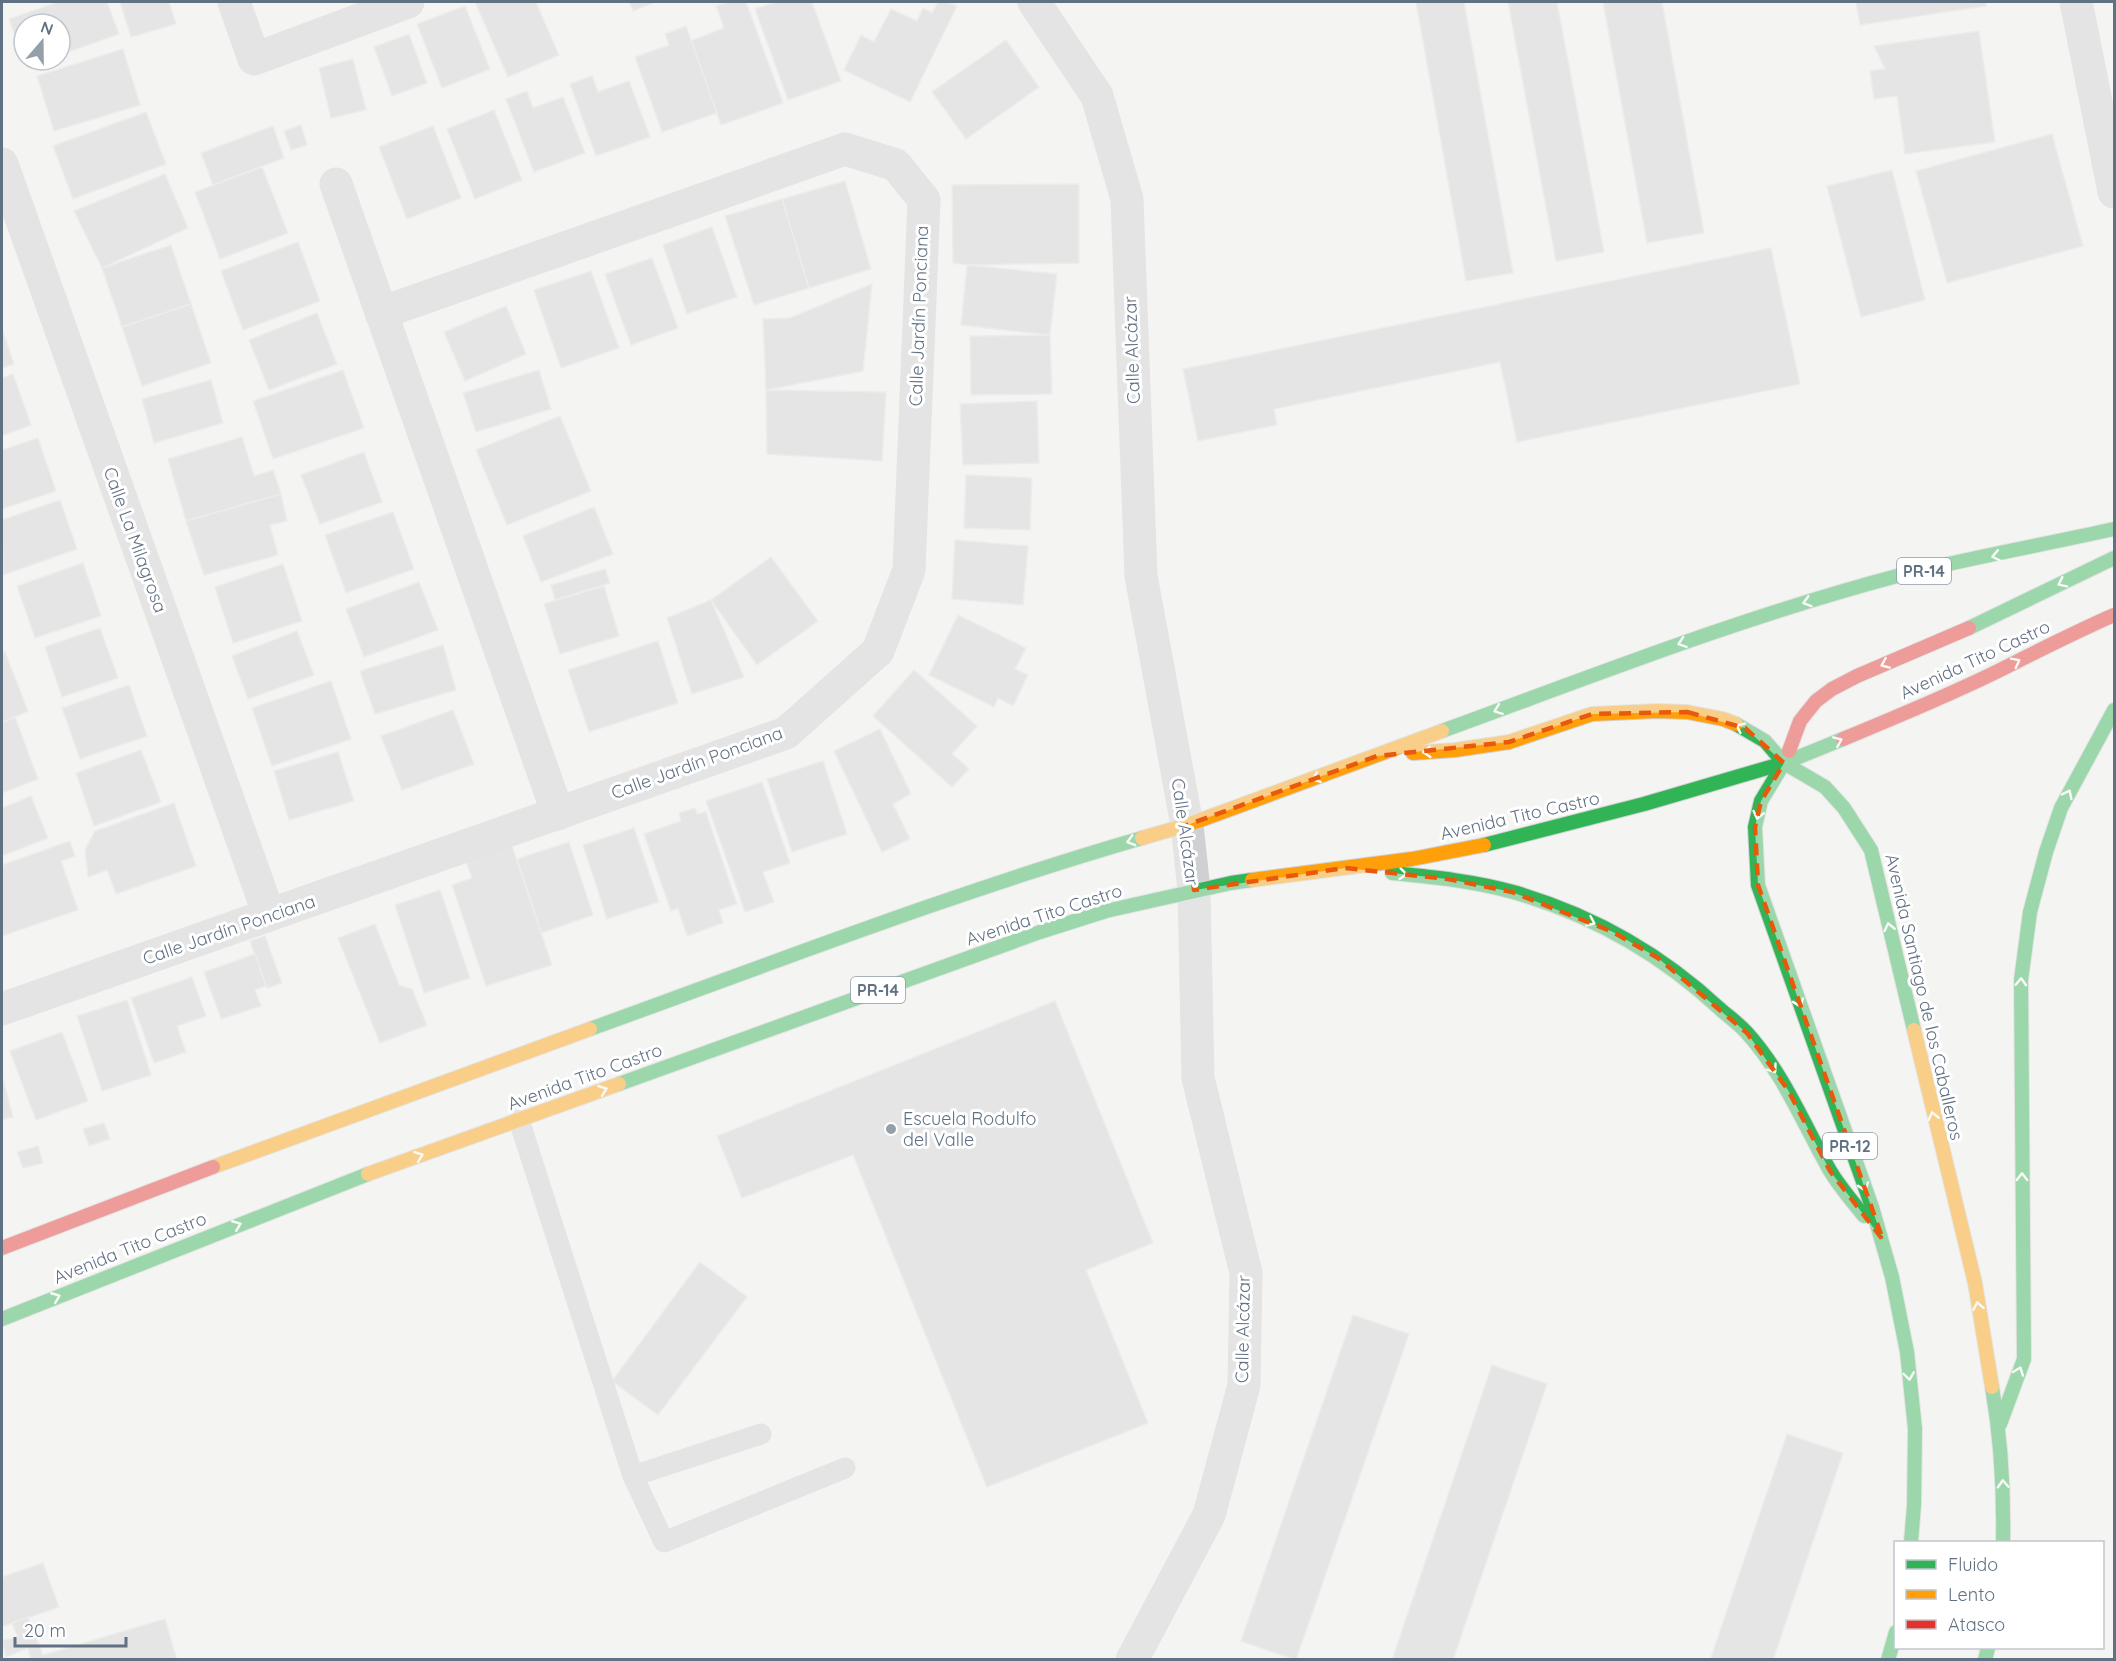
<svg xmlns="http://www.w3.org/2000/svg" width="2116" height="1661" font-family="Quicksand,sans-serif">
<rect width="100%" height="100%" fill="#f4f4f2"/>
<!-- building -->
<g fill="#d1d2d3" stroke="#e3e3e2" stroke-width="1.5">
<polygon points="58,2 107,2 119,34 60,55 60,24 24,24 24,60 9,19"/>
<polygon points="120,2 169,2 176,24 131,37"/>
<polygon points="475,2 536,2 559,55 508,77"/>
<polygon points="629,2 656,2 633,11"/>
<polygon points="728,2 746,2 783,103 721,125 690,41 724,28 716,6"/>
<polygon points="776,2 812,2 841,81 788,100 755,9"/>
<polygon points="938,2 947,2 957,6 910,102 844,70 861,35 874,42 891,9 917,21 923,8 932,13"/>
<polygon points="1416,2 1464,2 1513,273 1466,281"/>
<polygon points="1508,2 1557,2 1604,252 1556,261"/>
<polygon points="1603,2 1662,2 1704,233 1647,243"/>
<polygon points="1856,2 1986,2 1986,6 1860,25"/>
<polygon points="465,6 490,69 442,88 417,24"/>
<polygon points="686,26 717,113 662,132 635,57 669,45 665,34"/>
<polygon points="1979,31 1995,142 1905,154 1897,96 1874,99 1870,71 1885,69 1874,46"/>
<polygon points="409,34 427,83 392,96 374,47"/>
<polygon points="1006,40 1039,87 966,139 932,92"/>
<polygon points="123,49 140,105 54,131 37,76"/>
<polygon points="353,59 366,110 331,118 319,68"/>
<polygon points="592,76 598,92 629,81 650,137 596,156 570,84"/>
<polygon points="527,91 533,108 563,97 585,153 534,172 506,99"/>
<polygon points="494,110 522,180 475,199 447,129"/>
<polygon points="146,112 166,164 73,199 53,146"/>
<polygon points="301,125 307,145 291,150 284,131"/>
<polygon points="273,126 284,158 213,185 201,153"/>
<polygon points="433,126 461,198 407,219 379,147"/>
<polygon points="2052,134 2083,246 1947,283 1916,171"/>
<polygon points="262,167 288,233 220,259 195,192"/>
<polygon points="1892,170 1925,300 1861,317 1827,186"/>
<polygon points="165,174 188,228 102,268 74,211"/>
<polygon points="845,181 871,269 809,288 782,199"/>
<polygon points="1079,184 1079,263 967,265 953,263 952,185"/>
<polygon points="782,199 809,288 754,305 725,216"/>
<polygon points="712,227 737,297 687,314 663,245"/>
<polygon points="298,242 320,301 243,330 221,271"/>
<polygon points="171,245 191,304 122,327 102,268"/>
<polygon points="1771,248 1800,384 1517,442 1500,362 1274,409 1277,425 1198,441 1183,369"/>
<polygon points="652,258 678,328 631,345 605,274"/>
<polygon points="967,265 1057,274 1050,335 961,325"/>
<polygon points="591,271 619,348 561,368 534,290"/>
<polygon points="872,284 863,371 766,390 763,319 790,318"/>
<polygon points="191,304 211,363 142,386 122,327"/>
<polygon points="506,306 526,354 465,381 444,332"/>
<polygon points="317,313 337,364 269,390 249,340"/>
<polygon points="2,328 14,364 2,368"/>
<polygon points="1050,335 1052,394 971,395 970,336"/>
<polygon points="343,370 364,428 273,459 253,401"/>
<polygon points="539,370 551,409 476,432 463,393"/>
<polygon points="13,374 31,425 2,436 2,378"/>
<polygon points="211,380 223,423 154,443 142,399"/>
<polygon points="766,390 886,392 882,461 767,454"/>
<polygon points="1037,401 1039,463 963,465 960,404"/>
<polygon points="560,416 591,491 507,525 476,450"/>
<polygon points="242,437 254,476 273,470 281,494 186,521 168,459"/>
<polygon points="38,438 56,491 2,509 2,450"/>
<polygon points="364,452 382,502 320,524 301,475"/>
<polygon points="966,475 1032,478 1030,530 964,528"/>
<polygon points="281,494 287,521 270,525 278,555 204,575 186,521"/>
<polygon points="60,500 77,549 3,575 2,520"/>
<polygon points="594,507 613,554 541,582 523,536"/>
<polygon points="393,512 414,569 346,593 325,535"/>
<polygon points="955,540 1028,546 1023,605 952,599"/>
<polygon points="771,557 818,621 757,665 711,600"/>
<polygon points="83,563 101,616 35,638 17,586"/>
<polygon points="283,564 302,621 233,643 215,587"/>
<polygon points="605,569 610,583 555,600 551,585"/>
<polygon points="419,582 438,630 364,657 346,609"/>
<polygon points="604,586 619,636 560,654 544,604"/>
<polygon points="711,600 744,677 692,694 667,618"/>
<polygon points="958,615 1026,648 1015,669 1028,675 1013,706 998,698 994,707 929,675"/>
<polygon points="100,628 118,678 62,697 45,647"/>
<polygon points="297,631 314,675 248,699 232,656"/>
<polygon points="658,641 678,703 589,732 568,670"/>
<polygon points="443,645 456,690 375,714 360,671"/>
<polygon points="5,652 28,711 2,723 2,653"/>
<polygon points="914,670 977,726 952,754 969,769 952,787 873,716"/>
<polygon points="331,681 351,739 272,766 252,708"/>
<polygon points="129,685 147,736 80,759 62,708"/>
<polygon points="453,710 474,764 402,790 381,736"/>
<polygon points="15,717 38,779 2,793 2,723"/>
<polygon points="880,729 911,794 893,804 910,839 882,852 834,751"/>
<polygon points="141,750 161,802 94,826 76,773"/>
<polygon points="338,752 354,801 289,820 274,771"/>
<polygon points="823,761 847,834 792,852 767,779"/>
<polygon points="762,782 790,863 763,872 774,902 745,912 706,801"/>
<polygon points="31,796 48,838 2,856 2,808"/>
<polygon points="174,803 196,866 116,894 107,870 88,877 85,850 95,831"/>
<polygon points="695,808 697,814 706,812 737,904 719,910 723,923 687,936 678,908 671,911 644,834 681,821 679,813"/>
<polygon points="634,828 659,902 607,919 583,845"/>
<polygon points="70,841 75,856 61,861 78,910 2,936 2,865"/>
<polygon points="569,842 593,915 541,933 517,859"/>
<polygon points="512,846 552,965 486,986 452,885 472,878 466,861"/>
<polygon points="440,890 470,978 424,993 395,905"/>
<polygon points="375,924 399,985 412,989 427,1025 380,1043 338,938"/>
<polygon points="265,936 282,983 267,988 250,941"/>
<polygon points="255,954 266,986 255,990 261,1006 221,1019 204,972"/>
<polygon points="192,977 206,1016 177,1026 186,1052 154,1063 131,998"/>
<polygon points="127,1000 151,1075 102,1091 77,1016"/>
<polygon points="1055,1001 1153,1243 1086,1270 1148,1423 987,1487 853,1155 742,1198 717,1136"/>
<polygon points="62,1032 88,1101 36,1120 10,1051"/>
<polygon points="2,1075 13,1117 2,1120"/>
<polygon points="104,1123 110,1139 89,1146 83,1129"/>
<polygon points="38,1146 43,1163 23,1168 17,1152"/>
<polygon points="700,1262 747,1297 658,1415 612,1381"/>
<polygon points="1353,1315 1409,1334 1296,1660 1241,1641"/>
<polygon points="1492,1365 1547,1384 1453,1660 1392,1660"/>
<polygon points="1787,1434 1843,1453 1773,1660 1710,1660"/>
<polygon points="43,1563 59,1607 2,1627 2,1577"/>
<polygon points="28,1617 43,1655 165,1619 177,1660 31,1660 28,1648 6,1657 2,1640 18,1638 12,1623"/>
</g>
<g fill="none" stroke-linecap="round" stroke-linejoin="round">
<defs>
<g id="fast">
<polyline points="1969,628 2114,558"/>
<polyline points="1736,724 1765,741 1784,763 1825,787 1844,808 1871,850 1914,1030"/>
<path d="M1442,731c151,-55 300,-114 455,-155 71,-18 145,-31 217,-47"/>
<polyline points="1789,751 1784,763 1761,801 1755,827 1758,885 1872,1207 1892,1277 1907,1352 1915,1429 1914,1505 1911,1542"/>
<polyline points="1484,845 1644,804 1784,763 1843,739"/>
<path d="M1392,873c40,4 82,8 121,19 77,22 148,62 207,117 9,8 19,15 27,24 36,40 56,90 82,136 9,16 23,32 35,47"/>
<path d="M590,1029c183,-66 365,-137 552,-191"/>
<polyline points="619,1084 1040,932 1106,911 1231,883 1252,880"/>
<polyline points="2,1319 368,1174"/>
<path d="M1992,1387c9,52 12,103 11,155"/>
<polyline points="2000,1424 2024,1359 2021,980 2030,912 2046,852 2061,808 2114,710"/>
<polyline points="1888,1660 1896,1632"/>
<polyline points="1985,1660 1988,1648"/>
</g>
<g id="slow">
<polyline points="1413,753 1455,750 1509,742 1592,714 1657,711 1687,712 1723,719 1736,724"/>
<polyline points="1142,838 1187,825 1442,731"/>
<polyline points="1252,880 1412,859 1484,845"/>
<polyline points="1914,1030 1975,1283 1992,1387"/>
<polyline points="213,1167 590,1029"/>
<polyline points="368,1174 619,1084"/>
</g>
<g id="jam">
<path d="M1843,739c51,-21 102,-42 151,-66 40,-20 79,-40 120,-58"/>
<polyline points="1789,751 1800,721 1816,701 1832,689 1857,676 1969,628"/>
<polyline points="2,1248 213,1167"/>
</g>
</defs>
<!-- fast casing -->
<use href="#fast" stroke="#d0d1d2" stroke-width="16"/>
<!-- slow casing -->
<use href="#slow" stroke="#d0d1d2" stroke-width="16"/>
<!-- jam casing -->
<use href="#jam" stroke="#d0d1d2" stroke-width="16"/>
<!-- lane -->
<g stroke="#cfd0d1" stroke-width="21">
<polyline points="519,1120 633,1476 664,1542 845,1468"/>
<polyline points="633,1476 761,1434"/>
</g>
<!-- street -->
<g stroke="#cfd0d1" stroke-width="33">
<polyline points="234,2 254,59 408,2"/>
<polyline points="1034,2 1097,96 1127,199 1141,576 1187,825 1194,890 1198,1078 1246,1273 1244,1385 1209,1515 1132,1660"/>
<polyline points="2076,2 2114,192"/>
<polyline points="2,164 269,915"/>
<polyline points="336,184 558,814"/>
<polyline points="2,1009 786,733 878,651 909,570 924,200 896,165 845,149 381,313"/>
</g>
<!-- fast -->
<use href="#fast" stroke="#30b455" stroke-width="14"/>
<!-- slow -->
<use href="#slow" stroke="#ff9f0a" stroke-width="14"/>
<!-- jam -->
<use href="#jam" stroke="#e5322d" stroke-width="14"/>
</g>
<!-- one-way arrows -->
<defs><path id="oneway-chevron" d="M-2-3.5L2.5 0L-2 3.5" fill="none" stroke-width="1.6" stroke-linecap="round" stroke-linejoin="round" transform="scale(1.5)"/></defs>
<g stroke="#fff">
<use href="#oneway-chevron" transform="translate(1996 556) rotate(168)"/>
<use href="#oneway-chevron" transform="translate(2062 583) rotate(154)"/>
<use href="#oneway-chevron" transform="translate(1807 602) rotate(164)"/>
<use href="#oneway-chevron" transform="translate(1682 643) rotate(161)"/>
<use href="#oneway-chevron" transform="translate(2016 662) rotate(-27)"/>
<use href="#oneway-chevron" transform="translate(1885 664) rotate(157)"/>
<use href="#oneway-chevron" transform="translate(1498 710) rotate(159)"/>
<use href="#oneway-chevron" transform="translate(1740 727) rotate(-154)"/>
<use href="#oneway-chevron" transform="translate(1838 741) rotate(-23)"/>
<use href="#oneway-chevron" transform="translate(1427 752) rotate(176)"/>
<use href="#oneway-chevron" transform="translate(1316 778) rotate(160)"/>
<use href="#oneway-chevron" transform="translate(2068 794) rotate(-64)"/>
<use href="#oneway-chevron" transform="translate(1758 815) rotate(103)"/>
<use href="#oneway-chevron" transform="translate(1131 841) rotate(164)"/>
<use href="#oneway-chevron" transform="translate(1403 874) rotate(6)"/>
<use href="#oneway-chevron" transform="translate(1591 922) rotate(24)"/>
<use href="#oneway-chevron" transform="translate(1889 927) rotate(-103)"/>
<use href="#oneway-chevron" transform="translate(2021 982) rotate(-87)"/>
<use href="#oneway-chevron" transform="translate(1799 1003) rotate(71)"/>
<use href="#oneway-chevron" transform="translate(1773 1069) rotate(54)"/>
<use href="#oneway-chevron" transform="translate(603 1090) rotate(-20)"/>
<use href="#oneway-chevron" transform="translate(1933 1116) rotate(-103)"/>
<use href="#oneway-chevron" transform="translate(419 1156) rotate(-20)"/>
<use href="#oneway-chevron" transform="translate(2022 1177) rotate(-90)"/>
<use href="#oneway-chevron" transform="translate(1864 1187) rotate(71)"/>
<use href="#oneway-chevron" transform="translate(237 1225) rotate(-22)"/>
<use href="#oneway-chevron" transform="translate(56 1297) rotate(-22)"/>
<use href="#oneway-chevron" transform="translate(1978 1306) rotate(-100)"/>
<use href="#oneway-chevron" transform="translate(2019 1371) rotate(-70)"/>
<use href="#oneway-chevron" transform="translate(1909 1376) rotate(82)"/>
<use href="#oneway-chevron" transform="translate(2003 1484) rotate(-93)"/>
</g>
<!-- marked area -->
<path d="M0 0H2116V1661H0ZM1687,712l58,16 39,35 -23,38 -6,26 3,58 125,355 -53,-69 -42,-81 -41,-57 -89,-75 -45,-26 -101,-40 -64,-13 -103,-11 -151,22 -7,-65 190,-69 132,-14 83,-28z" fill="#f4f4f2" fill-opacity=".55" fill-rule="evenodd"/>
<path fill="none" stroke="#e8590c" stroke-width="4.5" stroke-dasharray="12 8" stroke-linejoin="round" d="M1687,712l58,16 39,35 -23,38 -6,26 3,58 125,355 -53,-69 -42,-81 -41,-57 -89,-75 -45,-26 -101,-40 -64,-13 -103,-11 -151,22 -7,-65 190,-69 132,-14 83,-28z"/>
<!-- markers -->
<circle fill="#949faa" stroke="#fff" stroke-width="2" cx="891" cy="1129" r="6"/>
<g text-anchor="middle" stroke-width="6" stroke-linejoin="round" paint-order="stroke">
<!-- shield labels -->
<g fill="#fff" stroke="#909ca9" stroke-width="1.5">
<rect x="1897" y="558" width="54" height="26" rx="4.5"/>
<rect x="851" y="977" width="54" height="26" rx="4.5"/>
<rect x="1823" y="1133" width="54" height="26" rx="4.5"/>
</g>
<g font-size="16" font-weight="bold" fill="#617184">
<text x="1924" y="577">PR-14</text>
<text x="878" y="996">PR-14</text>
<text x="1850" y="1152">PR-12</text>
</g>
<!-- street labels -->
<g font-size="18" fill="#617184" stroke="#fff">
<text transform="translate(919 316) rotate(-88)" y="6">Calle Jardín Ponciana</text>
<text transform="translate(1132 350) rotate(-92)" y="6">Calle Alcázar</text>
<text transform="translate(135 540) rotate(70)" y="6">Calle La Milagrosa</text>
<text transform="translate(1975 660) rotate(-25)" y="6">Avenida Tito Castro</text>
<text transform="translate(697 763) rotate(-20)" y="6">Calle Jardín Ponciana</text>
<text transform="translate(1520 816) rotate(-13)" y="6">Avenida Tito Castro</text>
<text transform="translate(1185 832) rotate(82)" y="6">Calle Alcázar</text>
<text transform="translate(1044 915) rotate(-18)" y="6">Avenida Tito Castro</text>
<text transform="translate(229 930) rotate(-19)" y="6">Calle Jardín Ponciana</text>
<text transform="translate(1924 997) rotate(77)" y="6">Avenida Santiago de los Caballeros</text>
<text transform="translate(585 1077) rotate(-20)" y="6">Avenida Tito Castro</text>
<text transform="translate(130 1248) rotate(-22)" y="6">Avenida Tito Castro</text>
<text transform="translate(1243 1329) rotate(-89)" y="6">Calle Alcázar</text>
</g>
<!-- poi labels -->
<g font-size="18" fill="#617184" stroke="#fff" text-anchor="start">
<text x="903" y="1125">Escuela Rodulfo<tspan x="903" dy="21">del Valle</tspan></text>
</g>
</g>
<!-- border -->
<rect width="2116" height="1661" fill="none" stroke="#617184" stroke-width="6"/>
<!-- legend -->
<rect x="1894" y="1541" width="210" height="108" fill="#ffffff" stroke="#c0c6ce" stroke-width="1.5"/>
<rect x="1906" y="1560" width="30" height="9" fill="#30b455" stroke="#c0c6ce" stroke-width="1.5"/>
<text x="1948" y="1571" font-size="18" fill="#617184">Fluido</text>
<rect x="1906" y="1590" width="30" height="9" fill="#ff9f0a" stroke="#c0c6ce" stroke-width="1.5"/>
<text x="1948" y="1601" font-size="18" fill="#617184">Lento</text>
<rect x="1906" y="1620" width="30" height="9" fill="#e5322d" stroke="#c0c6ce" stroke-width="1.5"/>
<text x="1948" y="1631" font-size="18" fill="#617184">Atasco</text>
<!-- north arrow -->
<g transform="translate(42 42) rotate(20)"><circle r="28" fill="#ffffff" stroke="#c0c6ce" stroke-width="1.5"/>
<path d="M0-4.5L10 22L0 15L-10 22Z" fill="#949faa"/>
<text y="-9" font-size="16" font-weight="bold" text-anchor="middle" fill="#617184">N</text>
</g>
<!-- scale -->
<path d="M15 1637v9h111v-9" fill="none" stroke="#617184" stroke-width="3"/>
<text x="24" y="1637" font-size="18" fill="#617184" stroke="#ffffff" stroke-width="4.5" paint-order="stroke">20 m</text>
</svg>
